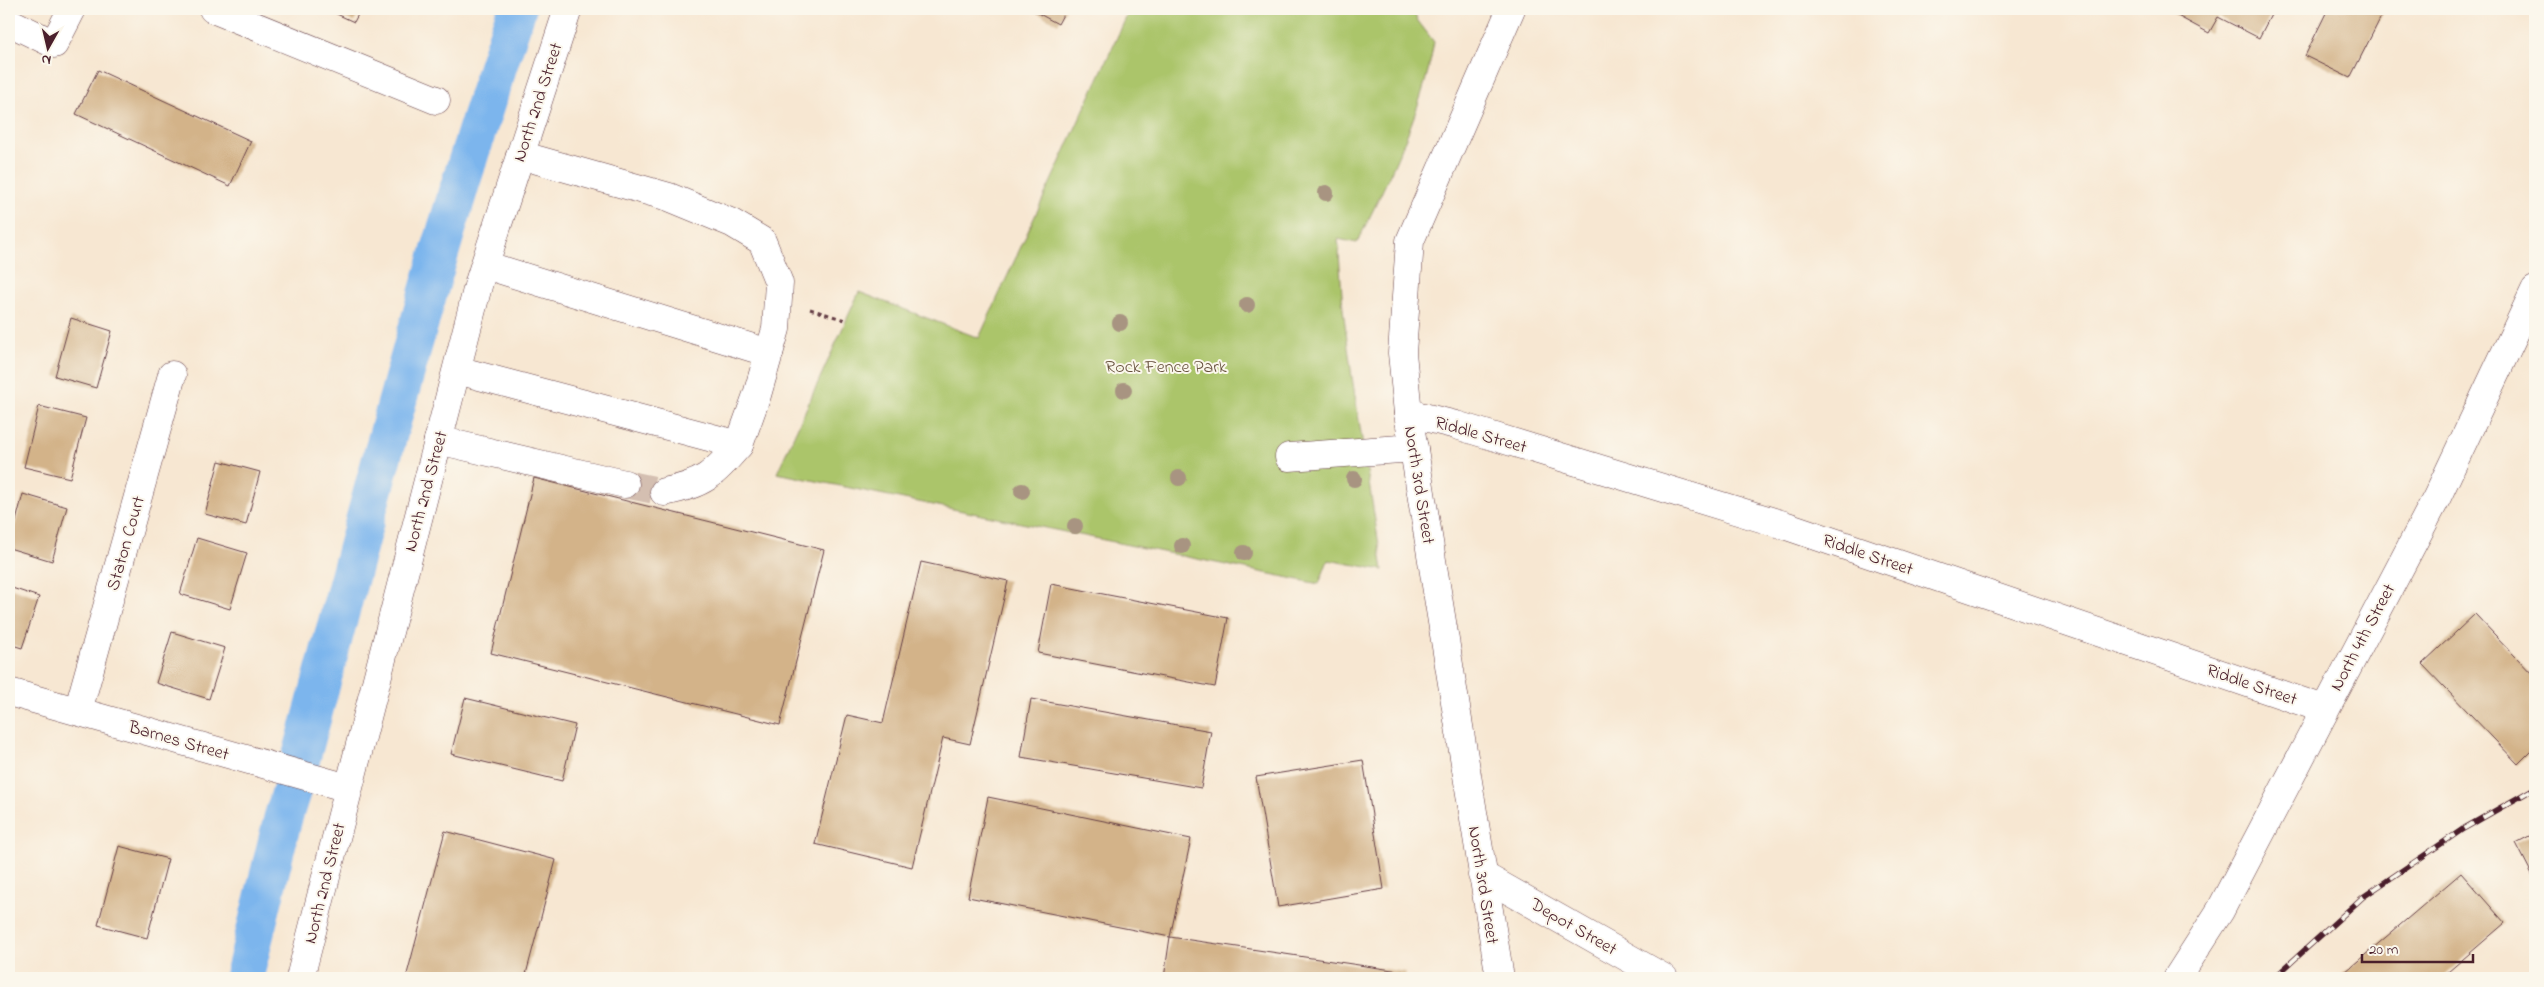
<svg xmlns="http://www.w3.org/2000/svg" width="2544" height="987" font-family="'Indie Flower',sans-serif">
<rect width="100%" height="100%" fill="#fbf7ec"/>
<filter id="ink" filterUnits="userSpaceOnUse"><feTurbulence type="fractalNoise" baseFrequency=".02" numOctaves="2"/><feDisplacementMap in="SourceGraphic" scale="10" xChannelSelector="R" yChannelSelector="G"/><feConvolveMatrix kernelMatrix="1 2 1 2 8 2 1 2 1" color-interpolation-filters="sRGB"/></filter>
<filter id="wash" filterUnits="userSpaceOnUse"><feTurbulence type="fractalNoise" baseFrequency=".0096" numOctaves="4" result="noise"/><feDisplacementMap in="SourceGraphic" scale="20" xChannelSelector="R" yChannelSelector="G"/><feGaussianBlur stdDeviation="1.12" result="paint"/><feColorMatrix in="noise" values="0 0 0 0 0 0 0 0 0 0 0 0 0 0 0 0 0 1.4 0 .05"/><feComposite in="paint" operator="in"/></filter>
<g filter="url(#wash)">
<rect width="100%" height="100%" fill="#f7e7d2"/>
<!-- green -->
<path fill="#abc56b" stroke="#7a724b" d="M1130,9h282l6,12 16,21c-11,69 -46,138 -77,201l-19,-4 5,70 9,68 31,193 -55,-10 -9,24 -542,-111 82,-181 120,46z"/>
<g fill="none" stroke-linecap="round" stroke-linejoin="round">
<!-- canal -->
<path stroke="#7cb5ed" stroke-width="39" d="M244,978l39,-160 14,-45c69,-255 134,-514 220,-764"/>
</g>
<g id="blocks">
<!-- building -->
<g fill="#d3b389">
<polygon points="326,9 361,9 354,22"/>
<polygon points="1030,9 1066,9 1058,24"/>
<polygon points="2174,9 2274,9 2259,38 2218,17 2209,33 2172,13"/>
<polygon points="2328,9 2385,9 2350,78 2305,56"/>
<polygon points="98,70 251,141 230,186 76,114"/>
<polygon points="71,318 112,331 96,388 55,376"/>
<polygon points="39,406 86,418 70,478 24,467"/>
<polygon points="219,461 260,472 246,525 205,514"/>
<polygon points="534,478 824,550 780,725 491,653"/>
<polygon points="23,494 67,507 52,561 9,548"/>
<polygon points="197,538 247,553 230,609 180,594"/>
<polygon points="921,562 1008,581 970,744 943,738 912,867 815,844 847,715 883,723"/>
<polygon points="1051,584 1228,618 1215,687 1038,653"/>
<polygon points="9,587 39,597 22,648 9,644"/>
<polygon points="2475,614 2535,677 2535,747 2518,764 2422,664"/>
<polygon points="172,632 225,648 209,699 156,683"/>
<polygon points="465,698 575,725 562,781 451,754"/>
<polygon points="1031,699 1211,731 1201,788 1021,757"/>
<polygon points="1363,760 1384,889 1278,907 1256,777"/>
<polygon points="988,797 1191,839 1170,937 968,897"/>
<polygon points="445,831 556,860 525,978 406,978"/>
<polygon points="2535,833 2535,880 2516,843"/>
<polygon points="119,846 168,859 147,938 98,925"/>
<polygon points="2461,873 2505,923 2441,978 2338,978"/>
<polygon points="1170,937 1406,972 1405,978 1164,978"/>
</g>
</g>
</g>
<g filter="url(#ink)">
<use href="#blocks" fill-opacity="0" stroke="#643d44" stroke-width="1"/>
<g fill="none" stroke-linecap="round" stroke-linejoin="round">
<!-- minor-tunnel -->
<polyline stroke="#d4bfb1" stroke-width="28" stroke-dasharray="28 14" stroke-linecap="butt" points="625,484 664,492"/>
<defs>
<g id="minor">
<polyline points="213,9 436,100"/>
<polyline points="9,22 54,44 72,9"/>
<polyline points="485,265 769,353"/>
<polyline points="457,370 739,445 757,395 776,329 779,283 762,241 732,223 669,197 520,155"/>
<polyline points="1408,413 1456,425 1784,525 2324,709"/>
<polyline points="438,440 625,484"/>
<polyline points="1289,457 1414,448"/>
<path d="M664,492c40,-8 48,-16 75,-47"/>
<polyline points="9,692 348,788"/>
<polyline points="78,711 172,375"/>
<polyline points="1482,875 1664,978"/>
<polyline points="300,978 479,282 568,9"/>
<polyline points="2177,978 2220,911 2437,497 2535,290"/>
</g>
<polyline id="major" points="1500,978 1408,413 1402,353 1410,241 1511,9"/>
</defs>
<!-- minor casing -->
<use href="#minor" stroke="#643d44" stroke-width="29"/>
<!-- major casing -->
<use href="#major" stroke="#643d44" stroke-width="29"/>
<!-- path -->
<polyline stroke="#643d44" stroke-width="3" stroke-dasharray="4 4" stroke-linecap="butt" points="810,309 845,320"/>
<!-- minor -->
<use href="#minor" stroke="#fff" stroke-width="28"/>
<!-- major -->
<use href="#major" stroke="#fff" stroke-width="28"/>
<defs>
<polyline id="rail" points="2274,978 2363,897 2463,829 2535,788"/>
</defs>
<!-- rail casing -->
<use href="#rail" stroke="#4a1f2b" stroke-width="5.5"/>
<!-- rail -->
<use href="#rail" stroke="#fbf7ec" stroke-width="4" stroke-dasharray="11" stroke-linecap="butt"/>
</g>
<!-- trees -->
<g fill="#a89481">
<circle cx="1326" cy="193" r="8"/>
<circle cx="1247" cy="305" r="8"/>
<circle cx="1120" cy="323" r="8"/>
<circle cx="1124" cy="390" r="8"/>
<circle cx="1179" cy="478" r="8"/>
<circle cx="1354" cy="479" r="8"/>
<circle cx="1022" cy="491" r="8"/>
<circle cx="1075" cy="526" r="8"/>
<circle cx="1182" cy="546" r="8"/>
<circle cx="1244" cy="553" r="8"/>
</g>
</g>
<g text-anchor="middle" stroke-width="4" stroke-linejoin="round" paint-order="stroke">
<!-- street labels -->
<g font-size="18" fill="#4a1f2b" stroke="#fbf7ec">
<text transform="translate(537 102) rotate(-72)" y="6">North 2nd Street</text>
<text transform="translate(1481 434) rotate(16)" y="6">Riddle Street</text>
<text transform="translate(1420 485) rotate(81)" y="6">North 3rd Street</text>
<text transform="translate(425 491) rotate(-75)" y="6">North 2nd Street</text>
<text transform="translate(125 543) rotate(-74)" y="6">Staton Court</text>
<text transform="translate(1868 554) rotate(19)" y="6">Riddle Street</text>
<text transform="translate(2362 637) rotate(-62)" y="6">North 4th Street</text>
<text transform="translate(2252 684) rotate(19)" y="6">Riddle Street</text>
<text transform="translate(179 740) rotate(16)" y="6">Barnes Street</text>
<text transform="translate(324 883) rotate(-76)" y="6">North 2nd Street</text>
<text transform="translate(1484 885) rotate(81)" y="6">North 3rd Street</text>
<text transform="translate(1574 926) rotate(30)" y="6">Depot Street</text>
</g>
<!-- park labels -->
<g font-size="18" fill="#67513e" stroke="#fbf7ec">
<text x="1166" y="372">Rock Fence Park</text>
</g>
</g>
<!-- margin -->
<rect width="2544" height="987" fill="none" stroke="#fbf7ec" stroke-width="30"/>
<!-- north arrow -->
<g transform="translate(48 48) rotate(188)" stroke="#fbf7ec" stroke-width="4" paint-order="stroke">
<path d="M0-4L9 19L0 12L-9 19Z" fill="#4a1f2b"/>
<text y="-8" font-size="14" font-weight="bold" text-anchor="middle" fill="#4a1f2b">N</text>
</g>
<!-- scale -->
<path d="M2362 954v8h111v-8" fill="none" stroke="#4a1f2b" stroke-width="2.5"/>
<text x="2369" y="954" font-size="15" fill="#4a1f2b" stroke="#fbf7ec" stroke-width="4" paint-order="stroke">20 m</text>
</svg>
